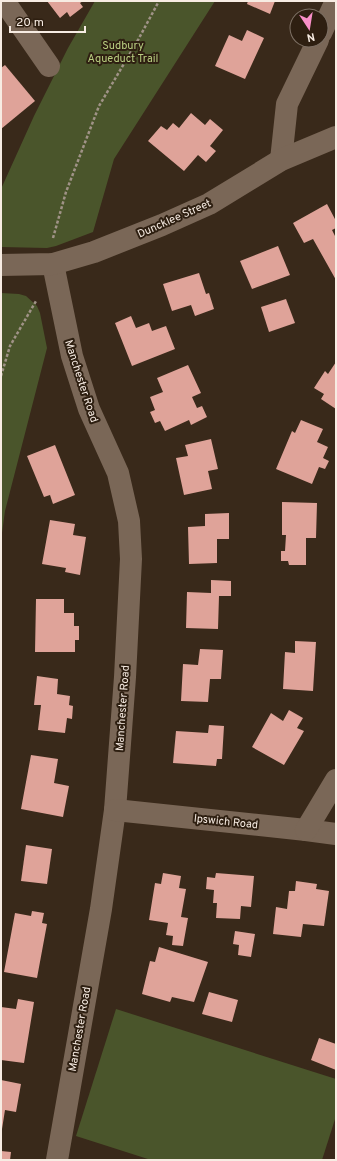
<svg xmlns="http://www.w3.org/2000/svg" width="337" height="1161" font-family="Overpass,sans-serif">
<rect width="100%" height="100%" fill="#39291a"/>
<!-- green -->
<g fill="#4a552b">
<polygon points="95,1 215,1 114,159 93,232 56,246 47,248 1,247 1,189 34,116 68,48"/>
<polygon points="1,293 19,294 26,296 37,306 40,313 47,348 5,511 1,540"/>
<polygon points="116,1009 336,1079 336,1116 322,1160 151,1160 76,1136"/>
</g>
<!-- building -->
<g fill="#dfa399">
<polygon points="47,1 83,1 80,3 83,7 70,17 67,12 60,18"/>
<polygon points="248,1 275,1 270,14 247,4"/>
<polygon points="247,30 264,38 245,79 215,66 229,35 242,41"/>
<polygon points="5,65 35,101 1,129 1,68"/>
<polygon points="191,113 205,125 210,119 223,130 210,146 216,151 206,162 198,155 184,171 148,141 161,126 167,130 173,123 179,128"/>
<polygon points="327,204 336,221 336,228 332,230 336,238 336,280 313,239 304,243 293,223"/>
<polygon points="278,246 290,275 252,289 240,261"/>
<polygon points="199,273 206,294 209,293 214,309 195,316 191,305 172,311 163,284"/>
<polygon points="286,299 295,323 269,332 261,307"/>
<polygon points="131,316 136,328 149,323 152,331 166,326 175,349 132,366 115,323"/>
<polygon points="336,362 336,409 321,399 324,394 314,388 325,371 328,374"/>
<polygon points="188,365 201,393 192,397 197,408 202,406 207,417 191,425 189,420 165,431 160,421 155,423 150,412 155,410 150,397 163,392 157,378"/>
<polygon points="301,420 323,429 317,442 328,447 323,458 329,461 325,469 319,467 312,484 276,469 292,431 295,433"/>
<polygon points="211,439 218,469 208,471 212,489 184,495 176,458 188,456 185,445"/>
<polygon points="55,445 75,495 53,504 50,495 44,497 27,456"/>
<polygon points="282,502 317,503 316,538 306,538 306,565 289,565 288,561 281,561 281,551 285,551 286,535 282,535"/>
<polygon points="229,513 229,539 217,539 217,563 189,564 188,527 205,526 205,514"/>
<polygon points="50,520 75,524 73,535 86,537 80,575 65,572 66,568 42,564"/>
<polygon points="211,580 231,581 231,596 219,596 218,629 186,628 187,592 211,593"/>
<polygon points="36,599 64,599 64,613 74,613 74,626 79,626 79,640 75,640 75,652 35,652"/>
<polygon points="295,641 316,642 313,691 283,689 285,652 295,653"/>
<polygon points="200,649 223,650 221,679 210,679 208,702 181,701 183,664 198,665"/>
<polygon points="37,676 58,679 57,694 70,696 69,705 73,706 72,719 67,718 65,733 38,730 41,705 34,705"/>
<polygon points="289,710 303,718 297,728 304,731 284,765 252,747 271,713 283,721"/>
<polygon points="209,725 224,726 222,759 217,759 216,766 173,763 176,731 208,733"/>
<polygon points="31,755 58,759 54,783 69,786 63,817 21,809"/>
<polygon points="26,845 52,849 47,884 21,881"/>
<polygon points="163,873 181,876 179,888 186,889 181,917 188,918 183,946 172,945 173,936 166,935 168,923 149,920 155,883 161,884"/>
<polygon points="216,873 254,876 251,907 241,906 240,919 216,918 217,903 213,903 214,890 206,889 207,877 215,878"/>
<polygon points="296,881 317,884 316,889 329,891 324,926 303,924 301,937 273,934 276,907 287,909 289,891 295,891"/>
<polygon points="32,911 44,913 42,923 47,924 37,978 4,972 15,913 31,916"/>
<polygon points="235,931 255,934 251,957 238,955 239,945 233,944"/>
<polygon points="159,947 208,962 194,1002 172,997 170,1002 142,994 150,961 155,962"/>
<polygon points="209,992 238,1000 232,1022 202,1014"/>
<polygon points="18,999 34,1002 24,1063 1,1060 1,1007 16,1009"/>
<polygon points="319,1038 336,1044 336,1070 311,1060"/>
<polygon points="1,1080 21,1084 16,1112 5,1110 2,1129"/>
<polygon points="1,1151 11,1152 10,1160 1,1160"/>
</g>
<g fill="none" stroke-linecap="round" stroke-linejoin="round">
<!-- path -->
<g stroke="#a09387" stroke-width="2.5" stroke-dasharray="3 2" stroke-linecap="butt">
<polyline points="53,238 66,192 99,106 138,40 159,1"/>
<polyline points="1,376 10,346 36,301"/>
</g>
<!-- minor -->
<g stroke="#7a6757" stroke-width="22">
<polyline points="4,1 49,66"/>
<polyline points="321,33 336,1"/>
<polyline points="281,160 287,104 318,40"/>
<polyline points="53,264 72,356 89,409 118,473 129,521 131,559 125,677 115,810 101,909 57,1160"/>
<polyline points="1,265 53,264 94,252 162,225 209,204 281,160 336,137"/>
<polyline points="115,810 306,830 336,834"/>
<polyline points="306,830 336,780"/>
</g>
</g>
<g text-anchor="middle" stroke-width="4" stroke-linejoin="round" paint-order="stroke">
<!-- park labels -->
<g font-size="11" fill="#b9ce81" stroke="#2e1f11">
<text x="123" y="49">Sudbury<tspan x="123" dy="13">Aqueduct Trail</tspan></text>
</g>
<!-- street labels -->
<g font-size="11" fill="#f7ece3" stroke="#2e1f11">
<text transform="translate(174 218) rotate(-24)" y="4">Duncklee Street</text>
<text transform="translate(82 381) rotate(72)" y="4">Manchester Road</text>
<text transform="translate(122 708) rotate(-86)" y="4">Manchester Road</text>
<text transform="translate(226 821) rotate(6)" y="4">Ipswich Road</text>
<text transform="translate(79 1029) rotate(-80)" y="4">Manchester Road</text>
</g>
</g>
<!-- border -->
<rect width="337" height="1161" fill="none" stroke="#f7ece3" stroke-width="4"/>
<!-- north arrow -->
<g transform="translate(309 28) rotate(168)"><circle r="19" fill="#2e1f11" stroke="#7e7165"/>
<path d="M0-3L7 15L0 10L-7 15Z" fill="#f98fc8"/>
<text y="-6" font-size="11" font-weight="bold" text-anchor="middle" fill="#f7ece3">N</text>
</g>
<!-- scale -->
<path d="M10 26v6h75v-6" fill="none" stroke="#f7ece3" stroke-width="2"/>
<text x="16" y="26" font-size="12" fill="#f7ece3" stroke="#2e1f11" stroke-width="3" paint-order="stroke">20 m</text>
</svg>
